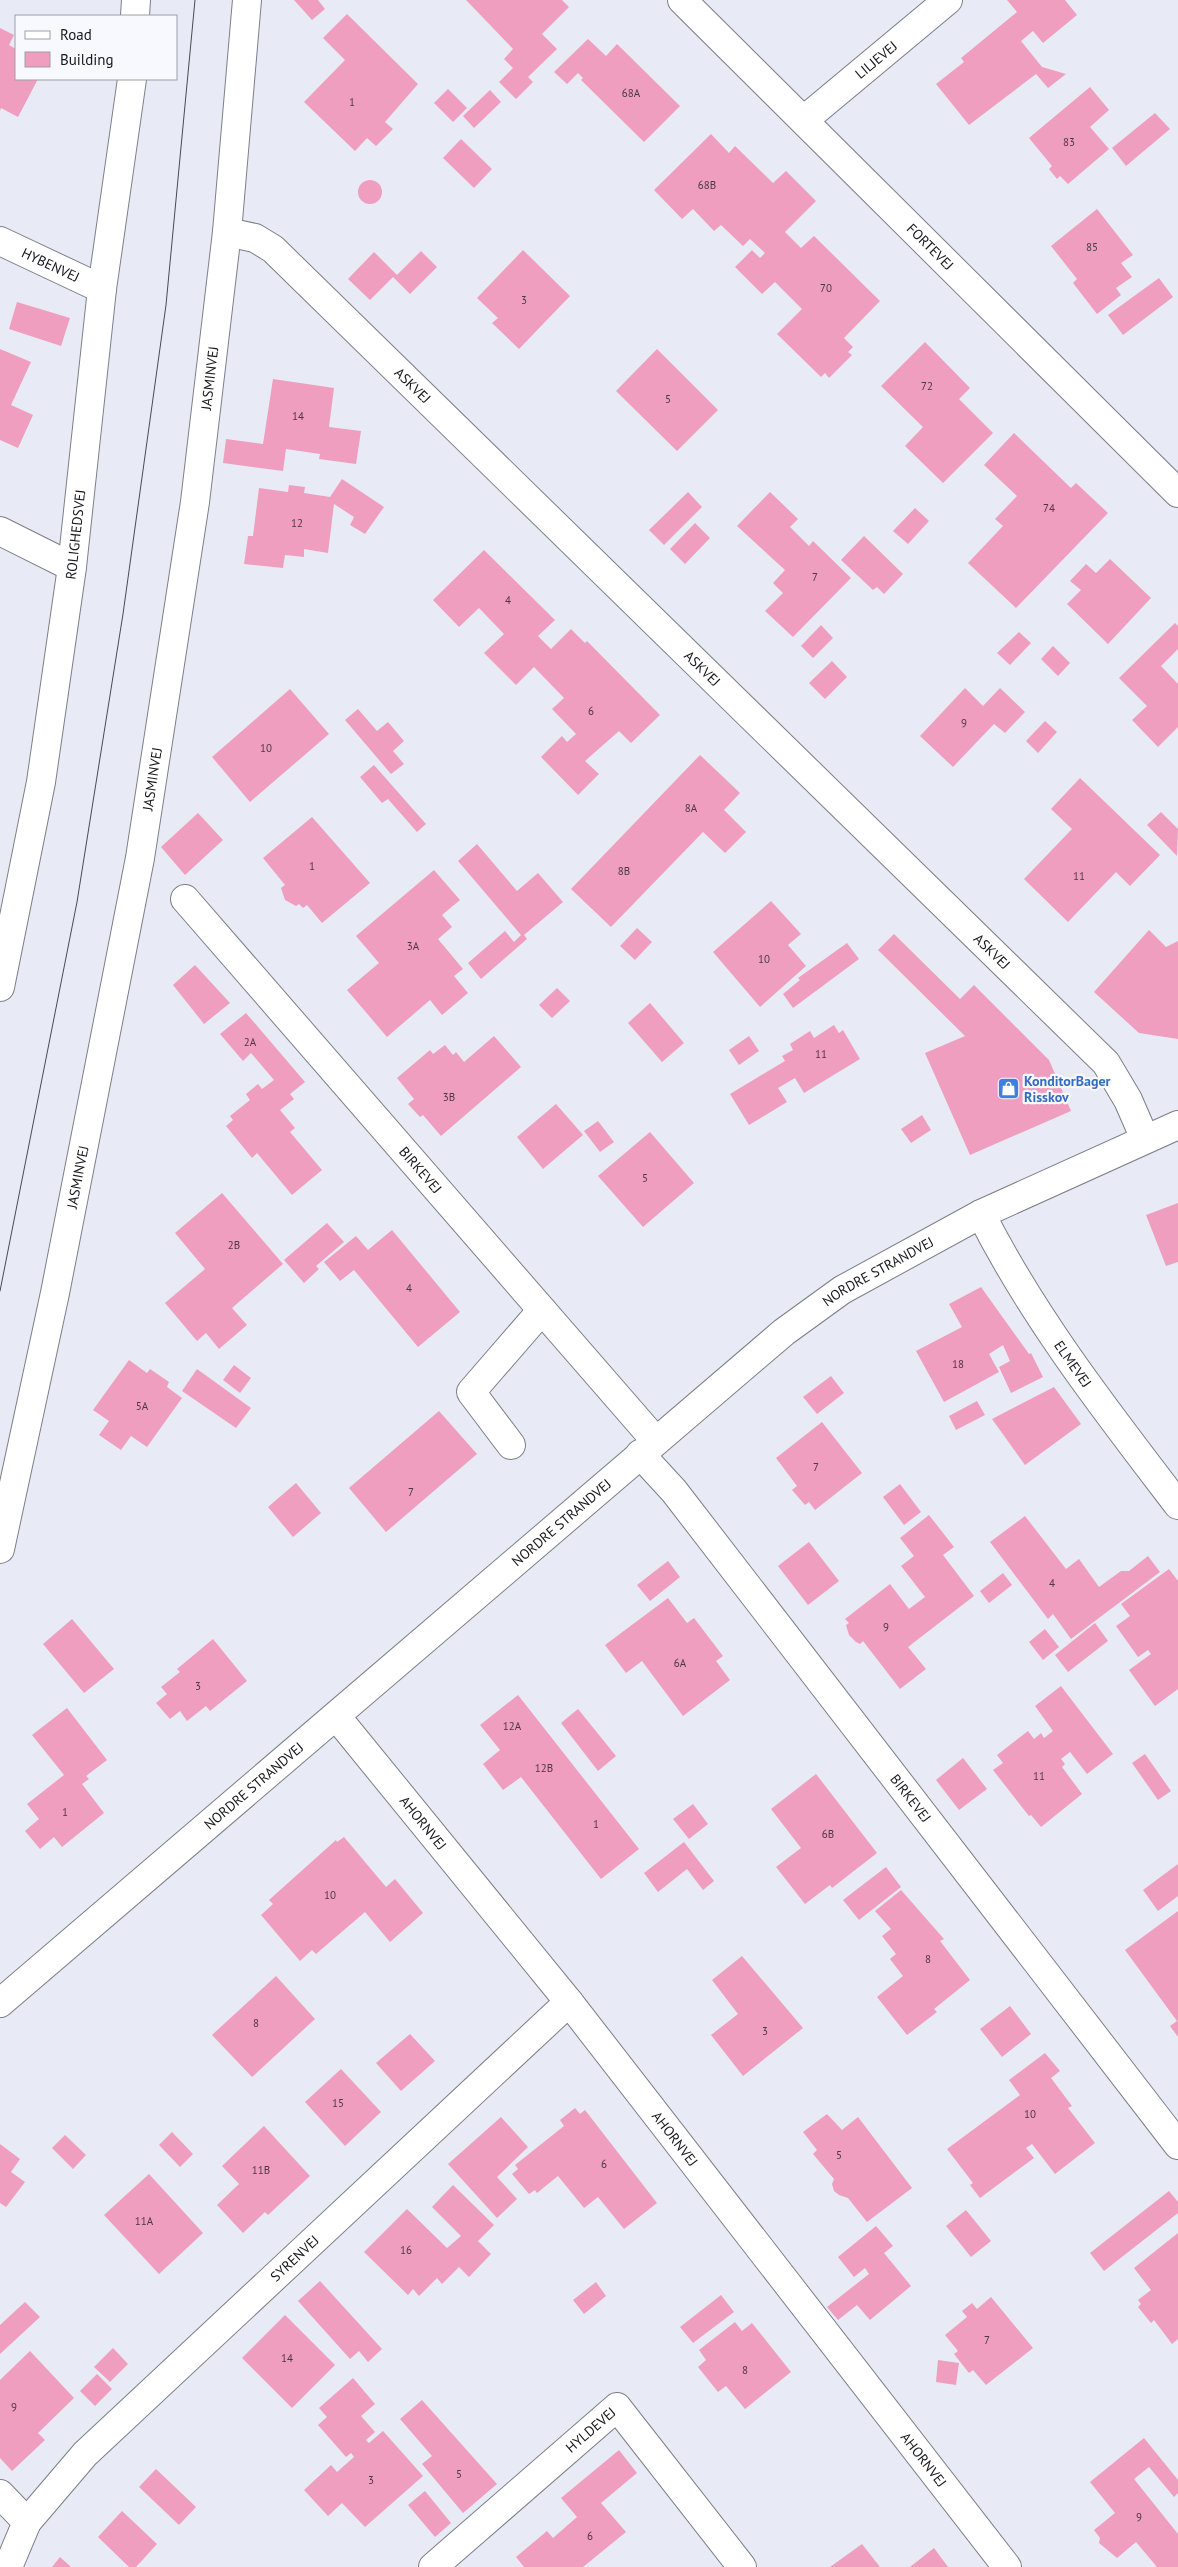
<svg xmlns="http://www.w3.org/2000/svg" width="1178" height="2567" font-family="'PT Sans',sans-serif">
<rect width="100%" height="100%" fill="#e8ebf5"/>
<!-- building -->
<g fill="#ef9ec0">
<polygon points="294,0 318,0 325,9 312,20"/>
<polygon points="466,0 562,0 569,7 542,34 557,49 528,77 533,82 516,99 499,82 513,68 504,59 513,49"/>
<polygon points="1007,0 1065,0 1077,15 1043,43 1033,31 1021,41 1042,67 1066,74 1048,88 1036,74 969,125 936,84 964,62 961,58 1017,12"/>
<polygon points="347,14 418,84 385,122 393,129 376,146 367,138 355,151 304,102 345,60 323,38"/>
<polygon points="0,28 14,35 9,45 16,49 16,79 38,79 18,117 1,108 0,111"/>
<polygon points="588,39 606,56 617,44 680,106 644,142 581,80 583,78 578,73 567,84 554,72"/>
<polygon points="1090,87 1109,110 1090,127 1109,149 1068,184 1060,176 1057,179 1049,169 1052,166 1029,138"/>
<polygon points="448,89 467,108 453,122 434,103"/>
<polygon points="490,90 501,102 474,128 463,116"/>
<polygon points="1155,113 1170,129 1126,166 1112,148"/>
<polygon points="711,134 729,153 735,146 773,183 786,171 816,201 785,232 801,248 814,236 880,301 844,338 853,347 848,352 852,355 829,378 825,373 821,377 777,334 802,309 775,282 762,294 735,267 752,250 760,258 765,253 750,239 743,246 721,225 714,231 693,209 682,219 654,190"/>
<polygon points="461,139 492,169 474,188 443,158"/>
<circle cx="370" cy="192" r="12"/>
<polygon points="1097,209 1133,255 1121,263 1132,277 1116,288 1121,295 1097,314 1073,283 1077,279 1051,246"/>
<polygon points="523,250 570,296 519,349 492,323 498,318 477,298"/>
<polygon points="421,251 437,267 410,294 393,277 370,300 348,279 374,252 397,275"/>
<polygon points="1159,278 1173,297 1123,335 1108,315"/>
<polygon points="17,302 70,318 61,346 9,329"/>
<polygon points="925,342 970,388 959,399 993,433 943,483 905,446 923,427 881,386"/>
<polygon points="0,349 31,362 11,405 33,415 18,448 0,440"/>
<polygon points="657,349 718,410 677,451 616,391"/>
<polygon points="273,379 334,388 329,427 361,431 356,464 319,459 320,454 286,449 283,471 223,463 226,439 263,444"/>
<polygon points="1014,433 1071,488 1076,483 1108,513 1016,608 968,563 1003,526 995,519 1017,496 984,465"/>
<polygon points="342,479 384,507 365,534 350,525 354,517 334,504 328,553 304,549 304,557 285,555 283,568 244,564 248,536 253,536 259,488 288,492 289,485 305,487 304,493 330,497"/>
<polygon points="688,492 702,507 664,545 649,530"/>
<polygon points="770,492 798,519 790,527 809,546 813,541 851,578 793,637 765,611 783,593 773,583 785,570 737,526"/>
<polygon points="915,508 929,521 908,544 893,531"/>
<polygon points="695,523 710,538 685,564 670,549"/>
<polygon points="864,536 903,574 884,594 877,587 873,590 841,560"/>
<polygon points="484,550 555,620 538,636 551,649 571,629 585,643 587,641 660,715 631,743 619,731 585,761 599,774 578,795 541,757 562,736 567,742 576,734 552,709 564,698 534,667 516,685 484,653 504,634 479,608 459,627 433,600"/>
<polygon points="1110,559 1151,598 1108,644 1067,604 1081,590 1070,581 1086,564 1096,573"/>
<polygon points="1175,623 1178,626 1178,649 1161,666 1178,684 1178,727 1158,747 1132,720 1147,706 1119,678"/>
<polygon points="821,625 833,638 813,658 801,646"/>
<polygon points="1019,632 1031,643 1010,665 997,653"/>
<polygon points="1053,646 1070,663 1058,676 1041,659"/>
<polygon points="832,661 847,677 825,699 809,683"/>
<polygon points="965,688 983,706 1000,688 1025,712 1005,733 994,724 953,767 920,736"/>
<polygon points="290,689 329,734 250,802 212,757"/>
<polygon points="358,709 377,731 388,722 404,741 393,751 404,764 391,774 345,720"/>
<polygon points="1045,721 1057,732 1038,753 1026,741"/>
<polygon points="700,755 740,793 724,810 746,832 725,853 703,832 611,927 571,889"/>
<polygon points="374,765 426,824 417,832 388,799 382,803 360,777"/>
<polygon points="1080,778 1160,855 1130,886 1116,872 1068,922 1024,879 1072,829 1051,809"/>
<polygon points="1161,812 1178,829 1177,856 1147,825"/>
<polygon points="198,813 223,840 185,875 161,847"/>
<polygon points="312,817 370,883 322,923 307,905 303,908 299,904 296,906 285,900 281,888 285,885 263,858"/>
<polygon points="477,844 517,891 538,873 563,902 524,935 527,939 481,979 468,963 505,931 514,942 521,935 458,861"/>
<polygon points="434,870 460,900 442,915 452,927 438,939 463,969 454,976 468,993 442,1015 430,1000 387,1037 347,990 379,963 356,936"/>
<polygon points="771,901 801,934 788,945 806,966 760,1007 713,952"/>
<polygon points="637,928 652,942 635,960 620,946"/>
<polygon points="1149,930 1166,947 1178,941 1178,1039 1139,1033 1094,992"/>
<polygon points="894,934 960,999 974,985 1049,1060 1071,1111 970,1155 925,1053 965,1036 878,950"/>
<polygon points="847,943 859,959 793,1008 783,994 800,980 798,978"/>
<polygon points="195,965 230,1003 204,1024 173,985"/>
<polygon points="557,988 570,1001 552,1018 539,1005"/>
<polygon points="650,1003 684,1043 662,1062 628,1023"/>
<polygon points="246,1013 305,1082 290,1094 294,1099 280,1110 295,1128 290,1132 322,1170 292,1195 257,1153 252,1158 226,1126 233,1120 230,1116 250,1100 246,1094 258,1084 262,1089 274,1080 251,1053 243,1061 220,1034"/>
<polygon points="834,1025 839,1033 843,1030 860,1059 804,1093 795,1078 778,1088 787,1102 749,1125 730,1094 785,1061 782,1056 793,1050 790,1044 810,1031 814,1038"/>
<polygon points="494,1036 521,1067 441,1136 423,1115 420,1117 408,1104 414,1099 397,1078 430,1050 433,1054 445,1045 453,1055 456,1052 464,1062"/>
<polygon points="749,1036 759,1051 739,1065 729,1050"/>
<polygon points="556,1104 583,1135 543,1169 517,1137"/>
<polygon points="922,1115 931,1130 911,1143 901,1129"/>
<polygon points="598,1121 614,1142 600,1152 584,1131"/>
<polygon points="650,1132 694,1183 643,1227 598,1176"/>
<polygon points="222,1193 283,1264 232,1308 247,1325 219,1349 206,1333 197,1341 165,1303 205,1269 175,1233"/>
<polygon points="1178,1203 1178,1262 1166,1266 1146,1215"/>
<polygon points="327,1223 344,1242 316,1266 319,1269 304,1283 284,1260"/>
<polygon points="392,1230 460,1312 418,1347 354,1270 340,1281 324,1262 356,1236 368,1250"/>
<polygon points="981,1287 1029,1354 1031,1353 1043,1377 1011,1393 999,1367 1010,1361 1003,1345 989,1354 999,1372 944,1402 916,1351 962,1327 949,1304"/>
<polygon points="129,1360 147,1373 150,1369 169,1382 167,1387 182,1398 147,1447 131,1436 121,1450 99,1435 109,1421 93,1410"/>
<polygon points="234,1365 251,1378 240,1393 223,1380"/>
<polygon points="197,1369 251,1408 236,1428 182,1391"/>
<polygon points="831,1376 844,1393 817,1414 803,1397"/>
<polygon points="1054,1387 1081,1424 1025,1465 992,1419"/>
<polygon points="977,1401 985,1415 956,1430 949,1416"/>
<polygon points="439,1411 477,1454 386,1532 349,1488"/>
<polygon points="822,1422 862,1473 815,1510 809,1502 805,1505 792,1490 797,1486 776,1458"/>
<polygon points="296,1483 321,1513 293,1537 268,1507"/>
<polygon points="900,1484 921,1512 904,1525 883,1497"/>
<polygon points="929,1515 954,1547 943,1555 974,1596 908,1647 926,1669 900,1689 863,1641 860,1644 856,1642 849,1635 846,1625 849,1623 845,1619 890,1584 909,1609 925,1597 901,1566 914,1556 900,1538"/>
<polygon points="1025,1516 1066,1569 1079,1559 1099,1587 1121,1571 1129,1571 1148,1556 1160,1572 1071,1639 1053,1614 1048,1619 990,1542"/>
<polygon points="809,1542 839,1581 808,1605 778,1566"/>
<polygon points="668,1561 680,1577 650,1601 637,1585"/>
<polygon points="1169,1569 1178,1581 1178,1689 1155,1706 1129,1670 1151,1654 1148,1650 1138,1657 1116,1626 1130,1616 1121,1604"/>
<polygon points="1003,1573 1012,1585 989,1603 980,1591"/>
<polygon points="668,1598 687,1623 694,1618 723,1656 716,1661 730,1680 683,1716 642,1661 626,1673 605,1645"/>
<polygon points="72,1619 114,1669 84,1693 43,1644"/>
<polygon points="1095,1623 1108,1641 1068,1672 1055,1655"/>
<polygon points="1045,1629 1059,1647 1043,1660 1029,1642"/>
<polygon points="213,1639 247,1681 210,1711 206,1706 187,1721 180,1711 170,1719 156,1703 167,1694 161,1687 180,1672 177,1669"/>
<polygon points="1061,1686 1113,1754 1087,1774 1070,1752 1061,1759 1065,1764 1062,1767 1082,1794 1041,1827 1031,1815 1029,1816 993,1770 1003,1763 997,1755 1028,1731 1034,1739 1041,1733 1044,1738 1053,1731 1035,1706"/>
<polygon points="518,1695 639,1849 601,1879 521,1777 503,1790 483,1764 500,1750 480,1725"/>
<polygon points="67,1708 107,1760 86,1776 89,1779 82,1784 104,1813 62,1847 54,1837 40,1849 25,1831 39,1819 27,1804 64,1775 32,1735"/>
<polygon points="578,1709 616,1756 598,1771 561,1723"/>
<polygon points="1145,1754 1171,1791 1158,1800 1132,1763"/>
<polygon points="963,1758 987,1789 959,1810 936,1780"/>
<polygon points="816,1774 877,1853 832,1888 830,1885 805,1904 776,1867 801,1848 771,1809"/>
<polygon points="693,1804 708,1824 689,1839 673,1819"/>
<polygon points="344,1837 386,1887 395,1879 423,1913 390,1942 365,1912 316,1954 312,1950 300,1961 261,1915 273,1904 269,1900 336,1840 337,1842"/>
<polygon points="684,1842 714,1881 703,1890 687,1869 658,1892 644,1873"/>
<polygon points="1178,1864 1178,1896 1158,1911 1143,1890"/>
<polygon points="886,1867 901,1887 859,1920 843,1900"/>
<polygon points="901,1890 944,1939 940,1941 970,1980 934,2009 937,2012 907,2035 877,1997 903,1976 890,1959 896,1954 882,1936 891,1929 875,1911"/>
<polygon points="1178,1911 1178,2037 1170,2026 1177,2021 1125,1950"/>
<polygon points="742,1956 803,2028 743,2076 711,2035 738,2014 712,1980"/>
<polygon points="276,1976 315,2019 252,2077 212,2035"/>
<polygon points="1010,2006 1031,2034 1002,2057 980,2029"/>
<polygon points="410,2034 435,2061 401,2091 376,2063"/>
<polygon points="1045,2053 1060,2071 1051,2078 1072,2106 1068,2108 1095,2143 1055,2174 1032,2144 1026,2148 1034,2158 980,2198 970,2185 973,2183 947,2149 1020,2095 1009,2080"/>
<polygon points="341,2069 381,2112 345,2146 305,2102"/>
<polygon points="575,2108 580,2114 585,2110 657,2203 624,2229 598,2197 584,2208 558,2176 537,2193 535,2190 529,2194 512,2174 518,2169 515,2165 564,2126 560,2120"/>
<polygon points="827,2114 842,2130 858,2117 912,2188 867,2222 848,2198 839,2195 834,2191 832,2184 834,2179 813,2154 817,2150 803,2132"/>
<polygon points="501,2117 528,2147 497,2177 517,2199 497,2218 448,2164"/>
<polygon points="264,2126 310,2176 268,2215 265,2212 243,2233 217,2205 239,2184 222,2166"/>
<polygon points="172,2132 193,2154 180,2167 159,2145"/>
<polygon points="65,2135 86,2155 73,2169 52,2148"/>
<polygon points="0,2144 20,2159 11,2172 25,2182 6,2207 0,2203"/>
<polygon points="149,2174 203,2233 159,2274 104,2215"/>
<polygon points="453,2185 494,2225 478,2241 491,2254 469,2277 459,2267 442,2284 437,2278 419,2296 413,2289 408,2295 364,2252 407,2209 447,2248 461,2236 432,2207"/>
<polygon points="1169,2191 1178,2202 1178,2213 1104,2271 1090,2253"/>
<polygon points="966,2210 991,2241 971,2257 946,2226"/>
<polygon points="876,2226 893,2246 884,2253 911,2286 870,2320 857,2305 838,2320 827,2307 869,2274 865,2268 854,2277 838,2257"/>
<polygon points="1178,2233 1178,2339 1172,2344 1154,2320 1151,2323 1138,2307 1141,2304 1138,2300 1151,2290 1134,2268"/>
<polygon points="320,2281 382,2349 368,2362 359,2351 350,2359 298,2301"/>
<polygon points="596,2282 606,2296 584,2314 573,2300"/>
<polygon points="721,2295 734,2312 693,2343 680,2327"/>
<polygon points="991,2297 1033,2348 986,2385 973,2370 969,2373 954,2354 958,2351 945,2335 967,2317 962,2311 972,2303 977,2309"/>
<polygon points="25,2302 40,2317 0,2354 0,2325"/>
<polygon points="285,2315 335,2365 292,2408 242,2358"/>
<polygon points="735,2322 742,2331 752,2323 791,2372 745,2409 726,2386 718,2392 698,2367 706,2360 699,2350"/>
<polygon points="113,2348 128,2364 110,2382 94,2367"/>
<polygon points="30,2351 74,2398 38,2433 45,2440 12,2471 0,2458 0,2380"/>
<polygon points="938,2360 959,2363 956,2385 936,2382"/>
<polygon points="97,2374 112,2389 95,2406 80,2391"/>
<polygon points="353,2378 375,2404 361,2416 375,2432 366,2440 369,2443 383,2431 423,2476 365,2527 342,2503 328,2516 304,2490 331,2465 337,2472 354,2457 351,2453 346,2457 318,2425 327,2417 319,2408"/>
<polygon points="422,2400 497,2484 463,2513 422,2464 432,2456 400,2419"/>
<polygon points="1144,2438 1178,2480 1178,2493 1174,2497 1149,2467 1134,2479 1178,2534 1178,2567 1157,2567 1136,2542 1117,2558 1099,2543 1100,2538 1094,2530 1115,2513 1090,2482"/>
<polygon points="619,2450 637,2473 601,2503 626,2532 583,2567 524,2567 516,2557 547,2531 553,2538 577,2517 561,2498"/>
<polygon points="156,2469 196,2507 179,2525 139,2487"/>
<polygon points="425,2491 451,2523 435,2537 408,2505"/>
<polygon points="122,2511 157,2544 136,2567 129,2567 98,2537"/>
<polygon points="862,2544 880,2567 830,2567"/>
<polygon points="934,2548 948,2567 910,2567"/>
<polygon points="60,2557 71,2567 52,2567"/>
</g>
<g fill="none" stroke-linecap="round" stroke-linejoin="round">
<defs>
<g id="minor">
<path id="s1" d="M682,0l496,493"/>
<polyline points="135,16 136,0"/>
<path id="s2" d="M804,120l144,-120"/>
<path id="s3" d="M227,232l28,6 18,11 833,814 22,37 17,39"/>
<path id="s4" d="M0,241l102,48"/>
<polyline points="0,531 72,567"/>
<path id="s5" d="M185,899l470,541"/>
<path id="s6" d="M0,987l41,-205 31,-215 30,-278 30,-210"/>
<path id="s7" d="M981,1214c53,105 126,198 197,291"/>
<polyline points="511,1445 471,1392 542,1310"/>
<path id="s8" d="M640,1454l34,37 504,654"/>
<path id="s9" d="M0,1549l55,-256 85,-435 55,-356 32,-270 20,-232"/>
<path id="s10" d="M336,1716l233,286 438,565"/>
<path id="s11" d="M0,2003l784,-671 58,-42 139,-76 197,-89"/>
<polyline points="0,2494 27,2522"/>
<path id="s12" d="M8,2567l19,-45 58,-68 484,-452"/>
<path id="s13" d="M433,2567l184,-160 125,160"/>
</g>
</defs>
<!-- minor casing -->
<use href="#minor" stroke="#7c7f88" stroke-width="30"/>
<!-- minor -->
<use href="#minor" stroke="#fff" stroke-width="28"/>
<!-- tram -->
<polyline stroke="#494a4f" stroke-width="1" points="0,1291 77,902 123,614 166,305 195,0"/>
</g>
<!-- icons -->
<defs>
<symbol id="shop-square" viewBox="-11 -11 22 22"><rect x="-9" y="-9" width="18" height="18" rx="4" fill="#3f7fe0" stroke="#f7f9ff"/><path d="M-5-2.5h2.3a2.7 3.5 0 0 1 5.4 0H5L5.5 6h-11ZM-1.5-2.5h3a1.5 2.3 0 0 0-3 0Z" fill="#fff"/></symbol>
</defs>
<g fill-rule="evenodd">
<use href="#shop-square" x="996" y="1076" width="25" height="25"/>
</g>
<g text-anchor="middle" stroke-width="4.5" stroke-linejoin="round" paint-order="stroke">
<!-- number labels -->
<g font-size="11" fill="#4c3944">
<text x="631" y="97">68A</text>
<text x="352" y="106">1</text>
<text x="1069" y="146">83</text>
<text x="707" y="189">68B</text>
<text x="1092" y="251">85</text>
<text x="826" y="292">70</text>
<text x="524" y="304">3</text>
<text x="927" y="390">72</text>
<text x="668" y="403">5</text>
<text x="298" y="420">14</text>
<text x="1049" y="512">74</text>
<text x="297" y="527">12</text>
<text x="815" y="581">7</text>
<text x="508" y="604">4</text>
<text x="591" y="715">6</text>
<text x="964" y="727">9</text>
<text x="266" y="752">10</text>
<text x="691" y="812">8A</text>
<text x="312" y="870">1</text>
<text x="624" y="875">8B</text>
<text x="1079" y="880">11</text>
<text x="413" y="950">3A</text>
<text x="764" y="963">10</text>
<text x="250" y="1046">2A</text>
<text x="821" y="1058">11</text>
<text x="449" y="1101">3B</text>
<text x="645" y="1182">5</text>
<text x="234" y="1249">2B</text>
<text x="409" y="1292">4</text>
<text x="958" y="1368">18</text>
<text x="142" y="1410">5A</text>
<text x="816" y="1471">7</text>
<text x="411" y="1496">7</text>
<text x="1052" y="1587">4</text>
<text x="886" y="1631">9</text>
<text x="680" y="1667">6A</text>
<text x="198" y="1690">3</text>
<text x="512" y="1730">12A</text>
<text x="544" y="1772">12B</text>
<text x="1039" y="1780">11</text>
<text x="65" y="1816">1</text>
<text x="596" y="1828">1</text>
<text x="828" y="1838">6B</text>
<text x="330" y="1899">10</text>
<text x="928" y="1963">8</text>
<text x="256" y="2027">8</text>
<text x="765" y="2035">3</text>
<text x="338" y="2107">15</text>
<text x="1030" y="2118">10</text>
<text x="839" y="2159">5</text>
<text x="604" y="2168">6</text>
<text x="261" y="2174">11B</text>
<text x="144" y="2225">11A</text>
<text x="406" y="2254">16</text>
<text x="987" y="2344">7</text>
<text x="287" y="2362">14</text>
<text x="745" y="2374">8</text>
<text x="14" y="2411">9</text>
<text x="459" y="2478">5</text>
<text x="371" y="2484">3</text>
<text x="1139" y="2521">9</text>
<text x="590" y="2540">6</text>
</g>
<!-- street labels -->
<g font-size="14" fill="#16171a" stroke="#f7f9ff">
<text dy="5" stroke="none"><textPath href="#s2" startOffset="94">LILJEVEJ</textPath></text>
<text dy="5" stroke="none"><textPath href="#s1" startOffset="350">FORTEVEJ</textPath></text>
<text dy="5" stroke="none"><textPath href="#s4" startOffset="56">HYBENVEJ</textPath></text>
<text dy="5" stroke="none"><textPath href="#s9" startOffset="1190">JASMINVEJ</textPath></text>
<text dy="5" stroke="none"><textPath href="#s3" startOffset="245">ASKVEJ</textPath></text>
<text dy="5" stroke="none"><textPath href="#s6" startOffset="459">ROLIGHEDSVEJ</textPath></text>
<text dy="5" stroke="none"><textPath href="#s3" startOffset="650">ASKVEJ</textPath></text>
<text dy="5" stroke="none"><textPath href="#s9" startOffset="785">JASMINVEJ</textPath></text>
<text dy="5" stroke="none"><textPath href="#s3" startOffset="1055">ASKVEJ</textPath></text>
<text dy="5" stroke="none"><textPath href="#s5" startOffset="359">BIRKEVEJ</textPath></text>
<text dy="5" stroke="none"><textPath href="#s9" startOffset="380">JASMINVEJ</textPath></text>
<text dy="5" stroke="none"><textPath href="#s11" startOffset="1144">NORDRE STRANDVEJ</textPath></text>
<text dy="5" stroke="none"><textPath href="#s7" startOffset="176">ELMEVEJ</textPath></text>
<text dy="5" stroke="none"><textPath href="#s11" startOffset="739">NORDRE STRANDVEJ</textPath></text>
<text dy="5" stroke="none"><textPath href="#s11" startOffset="334">NORDRE STRANDVEJ</textPath></text>
<text dy="5" stroke="none"><textPath href="#s8" startOffset="438">BIRKEVEJ</textPath></text>
<text dy="5" stroke="none"><textPath href="#s10" startOffset="138">AHORNVEJ</textPath></text>
<text dy="5" stroke="none"><textPath href="#s10" startOffset="542">AHORNVEJ</textPath></text>
<text dy="5" stroke="none"><textPath href="#s12" startOffset="425">SYRENVEJ</textPath></text>
<text dy="5" stroke="none"><textPath href="#s13" startOffset="209">HYLDEVEJ</textPath></text>
<text dy="5" stroke="none"><textPath href="#s10" startOffset="948">AHORNVEJ</textPath></text>
</g>
<!-- shop labels -->
<g font-size="14" font-weight="bold" fill="#366cbe" stroke="#f7f9ff" text-anchor="start">
<text x="1024" y="1086">KonditorBager<tspan x="1024" dy="16">Risskov</tspan></text>
</g>
</g>
<!-- legend -->
<rect x="15" y="15" width="162" height="65" fill="#f7f9ff" stroke="#9d9fa3"/>
<rect x="25" y="31" width="25" height="8" fill="#ffffff" stroke="#9d9fa3"/>
<text x="60" y="40" font-size="15" fill="#16171a">Road</text>
<rect x="25" y="52" width="25" height="15" fill="#ef9ec0" stroke="#9d9fa3"/>
<text x="60" y="65" font-size="15" fill="#16171a">Building</text>
</svg>
